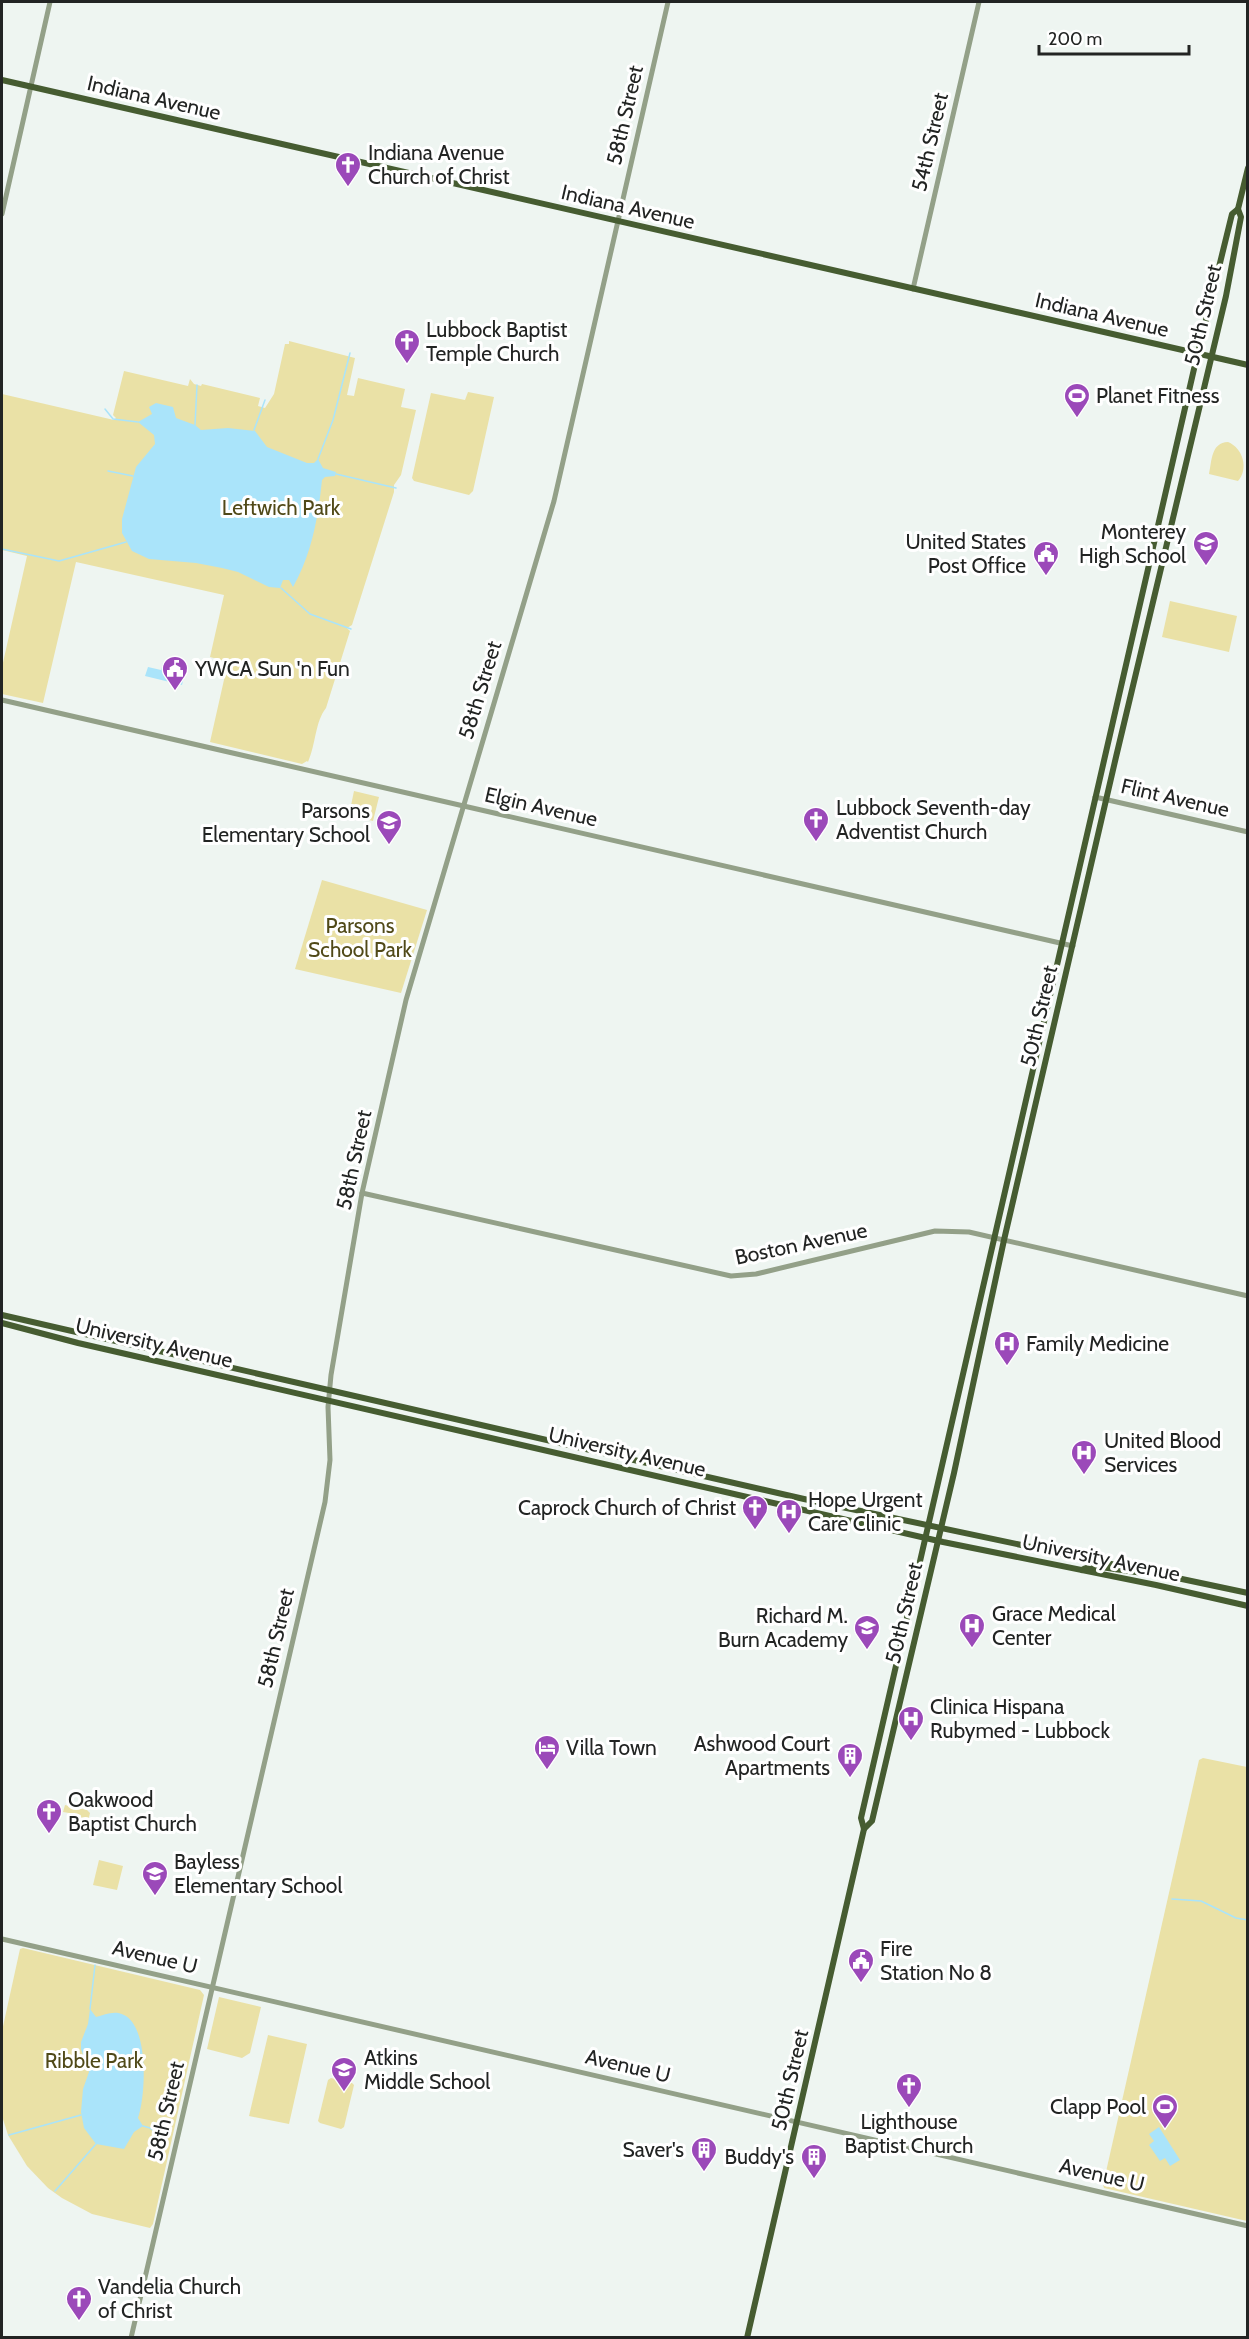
<svg xmlns="http://www.w3.org/2000/svg" width="1249" height="2339" font-family="Cabin,sans-serif">
<rect width="100%" height="100%" fill="#eef5f1"/>
<!-- green -->
<g fill="#eae1a6">
<path d="M289,341l66,17 -8,37 7,1 4,-18 47,11 -4,18 15,3 -15,65 -7,10v7l-42,133 -5,3 3,3 -24,77c-11,14 -10,36 -18,54l-1,-1 -5,3 -92,-22 18,-80 -18,-5 14,-62 -148,-33 -33,141 -41,-9v-27l25,-111 -25,-6v-156l112,26 2,-2 -3,-3 11,-44 64,15 2,-7 4,5 7,2 1,-2 58,14 -2,8 7,2 9,-14 11,-50h4z"/>
<polygon points="468,392 494,397 473,491 469,495 414,481 412,478 431,393 465,400"/>
<path d="M1228,442c15,6 21,27 10,39l-29,-7c3,-14 2,-31 19,-32z"/>
<polygon points="1170,601 1237,616 1229,652 1162,637"/>
<polygon points="354,791 379,797 373,821 349,815"/>
<polygon points="322,880 427,910 401,993 295,969"/>
<polygon points="1203,1758 1247,1767 1247,2221 1104,2188 1103,2185 1199,1760"/>
<polygon points="65,1805 87,1810 90,1813 87,1825 80,1824 81,1815 63,1812"/>
<polygon points="99,1860 123,1866 117,1890 93,1885"/>
<polygon points="23,1948 200,1990 204,1995 153,2224 150,2228 92,2214 62,2198 48,2188 27,2166 8,2135 2,2116 2,2031 20,1949"/>
<polygon points="219,1997 261,2007 250,2053 242,2058 207,2049"/>
<polygon points="268,2035 307,2044 289,2124 249,2116"/>
<polygon points="331,2078 352,2083 354,2085 344,2127 341,2129 320,2123 318,2121 328,2080"/>
</g>
<!-- water -->
<g fill="#aae4fa">
<path d="M156,403l17,4 3,11 19,7 6,5 27,-2 27,3 12,16 40,16h7l4,-4 5,9 13,4 -1,4 -10,1 -3,3c-4,38 -10,73 -29,107l-4,-7h-6l-3,8 -11,-1 -31,-15 -16,-4 -26,-5 -47,-4 -17,-8 -10,-18v-14l14,-52 19,-23 -1,-9 -16,-13 14,-8 -3,-7z"/>
<polygon points="163,663 172,665 171,673 184,676 182,685 145,676 148,667 161,670"/>
<path d="M90,2009l6,8c9,-2 18,-7 28,-2 25,12 22,80 14,103l5,8 -9,6 -10,17 -28,-5 -12,-16 -3,-16 2,-23 6,-17 -8,-23v-7l7,-18z"/>
<polygon points="1159,2127 1180,2160 1170,2166 1165,2158 1160,2161 1149,2145 1154,2141 1149,2134"/>
</g>
<g fill="none" stroke-linecap="round" stroke-linejoin="round">
<!-- stream -->
<g stroke="#aae4fa" stroke-width="1.5">
<polyline points="105,409 113,419 138,422"/>
<polyline points="195,425 197,385"/>
<polyline points="254,430 265,400"/>
<polyline points="318,459 333,420 350,353"/>
<polyline points="108,471 133,476"/>
<polyline points="336,474 396,488"/>
<polyline points="2,549 59,561 126,542"/>
<polyline points="281,588 310,614 351,629"/>
<polyline points="1172,1899 1201,1901 1236,1918 1248,1920"/>
<polyline points="90,2009 95,1965"/>
<polyline points="143,2126 150,2128 167,2142"/>
<polyline points="9,2135 81,2115"/>
<polyline points="55,2191 96,2144"/>
</g>
<!-- minor -->
<g stroke="#93a088" stroke-width="5">
<polyline points="2,214 50,2"/>
<polyline points="913,289 979,2"/>
<polyline points="2,700 1073,946"/>
<polyline points="1095,797 1248,832"/>
<polyline points="362,1193 731,1276 756,1274 935,1231 969,1232 1248,1296"/>
<polyline points="2,1939 1248,2226"/>
<polyline points="131,2338 325,1502 330,1460 328,1407 331,1375 362,1193 406,1000 554,501 668,2"/>
</g>
<!-- major -->
<g stroke="#465c31" stroke-width="6">
<polyline points="2,80 1248,365"/>
<polyline points="2,1315 804,1499 1248,1593"/>
<polyline points="2,1323 78,1343 943,1542 1156,1585 1248,1606"/>
<path d="M1082,1570c11,-8 48,3 64,3"/>
<polyline points="864,1829 872,1821 954,1473 1004,1240 1116,757 1226,296 1241,217 1238,209 1248,168"/>
<polyline points="747,2338 864,1829 861,1818 1194,369 1232,214 1238,209"/>
</g>
</g>
<!-- icons -->
<defs>
<symbol id="church-pin" viewBox="-11 -11 22 30"><path d="M0 17L-7.5 6A9.5 9.5 0 1 1 7.5 6Z" fill="#9b49b9" stroke="#fff"/><path d="M-1.2-6h2.4v3.5h3.3v2.4h-3.3V6h-2.4V-.1h-3.3v-2.4h3.3Z" fill="#fff"/></symbol>
<symbol id="stadium-pin" viewBox="-11 -11 22 30"><path d="M0 17L-7.5 6A9.5 9.5 0 1 1 7.5 6Z" fill="#9b49b9" stroke="#fff"/><path d="M0-5a6.5 5 0 1 0 0 10a6.5 5 0 1 0 0-10ZM-3.5-1.8h7v3.6h-7Z" fill="#fff"/></symbol>
<symbol id="school-pin" viewBox="-11 -11 22 30"><path d="M0 17L-7.5 6A9.5 9.5 0 1 1 7.5 6Z" fill="#9b49b9" stroke="#fff"/><path d="M0-5L7-2L0 1L-7-2ZM-4 1L0 2.5L4 1V4Q0 6-4 4Z" fill="#fff"/></symbol>
<symbol id="civic-pin" viewBox="-11 -11 22 30"><path d="M0 17L-7.5 6A9.5 9.5 0 1 1 7.5 6Z" fill="#9b49b9" stroke="#fff"/><path d="M-.6-6.5H3V-4.5H.6V-3L4-1V1h2V6H-6V1h2V-1L-.6-3ZM-1.2 2.5V6h2.4V2.5Z" fill="#fff"/></symbol>
<symbol id="hospital-pin" viewBox="-11 -11 22 30"><path d="M0 17L-7.5 6A9.5 9.5 0 1 1 7.5 6Z" fill="#9b49b9" stroke="#fff"/><path d="M-5-5h3v3.5h4V-5h3V5h-3V1.5h-4V5h-3Z" fill="#fff"/></symbol>
<symbol id="hotel-pin" viewBox="-11 -11 22 30"><path d="M0 17L-7.5 6A9.5 9.5 0 1 1 7.5 6Z" fill="#9b49b9" stroke="#fff"/><path d="M-6-4.5h1.5V1H6V5H4.5V3h-9V5H-6ZM-4 0a1.8 1.8 0 1 1 3.6 0ZM.5 0V-2.5h3Q6-2.5 6 0Z" fill="#fff"/></symbol>
<symbol id="building-pin" viewBox="-11 -11 22 30"><path d="M0 17L-7.5 6A9.5 9.5 0 1 1 7.5 6Z" fill="#9b49b9" stroke="#fff"/><path d="M-4-6H4V6H1V3H-1V6H-4ZM-2.5-4.3h1.7v1.8h-1.7ZM.8-4.3h1.7v1.8H.8ZM-2.5-1h1.7V.8h-1.7ZM.8-1h1.7V.8H.8Z" fill="#fff"/></symbol>
</defs>
<g fill-rule="evenodd">
<use href="#church-pin" x="333" y="150" width="30" height="40"/>
<use href="#church-pin" x="392" y="327" width="30" height="40"/>
<use href="#stadium-pin" x="1062" y="381" width="30" height="40"/>
<use href="#school-pin" x="1191" y="529" width="30" height="40"/>
<use href="#civic-pin" x="1031" y="539" width="30" height="40"/>
<use href="#civic-pin" x="160" y="654" width="30" height="40"/>
<use href="#church-pin" x="801" y="805" width="30" height="40"/>
<use href="#school-pin" x="374" y="808" width="30" height="40"/>
<use href="#hospital-pin" x="992" y="1329" width="30" height="40"/>
<use href="#hospital-pin" x="1069" y="1438" width="30" height="40"/>
<use href="#church-pin" x="740" y="1493" width="30" height="40"/>
<use href="#hospital-pin" x="774" y="1497" width="30" height="40"/>
<use href="#hospital-pin" x="957" y="1611" width="30" height="40"/>
<use href="#school-pin" x="852" y="1613" width="30" height="40"/>
<use href="#hospital-pin" x="896" y="1704" width="30" height="40"/>
<use href="#hotel-pin" x="532" y="1733" width="30" height="40"/>
<use href="#building-pin" x="835" y="1741" width="30" height="40"/>
<use href="#church-pin" x="34" y="1797" width="30" height="40"/>
<use href="#school-pin" x="140" y="1859" width="30" height="40"/>
<use href="#civic-pin" x="846" y="1946" width="30" height="40"/>
<use href="#school-pin" x="329" y="2055" width="30" height="40"/>
<use href="#church-pin" x="894" y="2071" width="30" height="40"/>
<use href="#stadium-pin" x="1150" y="2092" width="30" height="40"/>
<use href="#building-pin" x="689" y="2135" width="30" height="40"/>
<use href="#building-pin" x="799" y="2142" width="30" height="40"/>
<use href="#church-pin" x="64" y="2284" width="30" height="40"/>
</g>
<g text-anchor="middle" stroke-width="6" stroke-linejoin="round" paint-order="stroke">
<!-- street labels -->
<g font-size="21" fill="#222423" stroke="#fff">
<text transform="translate(154 98) rotate(13)" y="7">Indiana Avenue</text>
<text transform="translate(625 115) rotate(-77)" y="7">58th Street</text>
<text transform="translate(930 142) rotate(-77)" y="7">54th Street</text>
<text transform="translate(628 207) rotate(13)" y="7">Indiana Avenue</text>
<text transform="translate(1102 315) rotate(13)" y="7">Indiana Avenue</text>
<text transform="translate(1203 315) rotate(-77)" y="7">50th Street</text>
<text transform="translate(480 690) rotate(-73)" y="7">58th Street</text>
<text transform="translate(1175 798) rotate(13)" y="7">Flint Avenue</text>
<text transform="translate(541 807) rotate(13)" y="7">Elgin Avenue</text>
<text transform="translate(1039 1016) rotate(-77)" y="7">50th Street</text>
<text transform="translate(354 1160) rotate(-78)" y="7">58th Street</text>
<text transform="translate(801 1244) rotate(-12)" y="7">Boston Avenue</text>
<text transform="translate(154 1343) rotate(13)" y="7">University Avenue</text>
<text transform="translate(627 1452) rotate(13)" y="7">University Avenue</text>
<text transform="translate(1101 1558) rotate(12)" y="7">University Avenue</text>
<text transform="translate(904 1613) rotate(-77)" y="7">50th Street</text>
<text transform="translate(276 1638) rotate(-77)" y="7">58th Street</text>
<text transform="translate(155 1957) rotate(13)" y="7">Avenue U</text>
<text transform="translate(628 2066) rotate(13)" y="7">Avenue U</text>
<text transform="translate(790 2080) rotate(-77)" y="7">50th Street</text>
<text transform="translate(166 2111) rotate(-77)" y="7">58th Street</text>
<text transform="translate(1102 2175) rotate(13)" y="7">Avenue U</text>
</g>
<!-- poi labels -->
<g font-size="21" fill="#222423" stroke="#fff" text-anchor="start">
<text x="368" y="160">Indiana Avenue<tspan x="368" dy="24">Church of Christ</tspan></text>
<text x="426" y="337">Lubbock Baptist<tspan x="426" dy="24">Temple Church</tspan></text>
<text x="1096" y="403">Planet Fitness</text>
<text x="1186" y="539" text-anchor="end">Monterey<tspan x="1186" dy="24">High School</tspan></text>
<text x="1026" y="549" text-anchor="end">United States<tspan x="1026" dy="24">Post Office</tspan></text>
<text x="195" y="676">YWCA Sun 'n Fun</text>
<text x="836" y="815">Lubbock Seventh-day<tspan x="836" dy="24">Adventist Church</tspan></text>
<text x="370" y="818" text-anchor="end">Parsons<tspan x="370" dy="24">Elementary School</tspan></text>
<text x="1026" y="1351">Family Medicine</text>
<text x="1104" y="1448">United Blood<tspan x="1104" dy="24">Services</tspan></text>
<text x="808" y="1507">Hope Urgent<tspan x="808" dy="24">Care Clinic</tspan></text>
<text x="736" y="1515" text-anchor="end">Caprock Church of Christ</text>
<text x="992" y="1621">Grace Medical<tspan x="992" dy="24">Center</tspan></text>
<text x="848" y="1623" text-anchor="end">Richard M.<tspan x="848" dy="24">Burn Academy</tspan></text>
<text x="930" y="1714">Clinica Hispana<tspan x="930" dy="24">Rubymed - Lubbock</tspan></text>
<text x="830" y="1751" text-anchor="end">Ashwood Court<tspan x="830" dy="24">Apartments</tspan></text>
<text x="566" y="1755">Villa Town</text>
<text x="68" y="1807">Oakwood<tspan x="68" dy="24">Baptist Church</tspan></text>
<text x="174" y="1869">Bayless<tspan x="174" dy="24">Elementary School</tspan></text>
<text x="880" y="1956">Fire<tspan x="880" dy="24">Station No 8</tspan></text>
<text x="364" y="2065">Atkins<tspan x="364" dy="24">Middle School</tspan></text>
<text x="1146" y="2114" text-anchor="end">Clapp Pool</text>
<text x="909" y="2129" text-anchor="middle">Lighthouse<tspan x="909" dy="24">Baptist Church</tspan></text>
<text x="684" y="2157" text-anchor="end">Saver's</text>
<text x="794" y="2164" text-anchor="end">Buddy's</text>
<text x="98" y="2294">Vandelia Church<tspan x="98" dy="24">of Christ</tspan></text>
</g>
<!-- park labels -->
<g font-size="21" fill="#504918" stroke="#fff">
<text x="281" y="515">Leftwich Park</text>
<text x="360" y="933">Parsons<tspan x="360" dy="24">School Park</tspan></text>
<text x="94" y="2068">Ribble Park</text>
</g>
</g>
<!-- border -->
<rect width="1249" height="2339" fill="none" stroke="#222423" stroke-width="6"/>
<!-- scale -->
<path d="M1039 45v9h150v-9" fill="none" stroke="#222423" stroke-width="3"/>
<text x="1048" y="45" font-size="18" fill="#222423" stroke="#ffffff" stroke-width="4.5" paint-order="stroke">200 m</text>
</svg>
